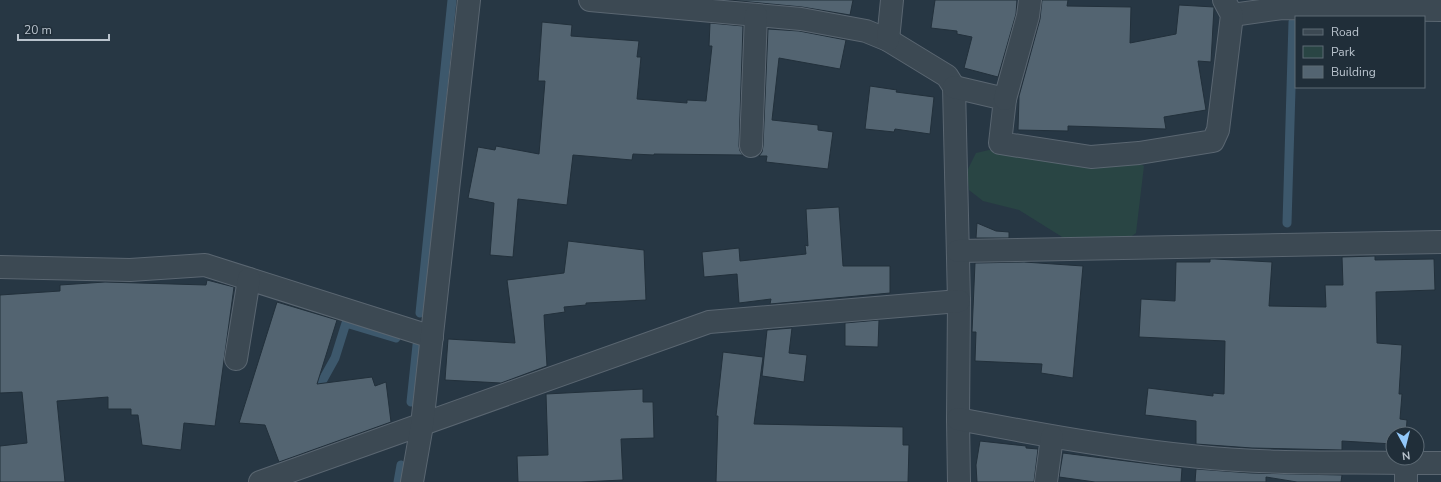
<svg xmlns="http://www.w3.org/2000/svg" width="1441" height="482" font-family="'Nunito Sans',sans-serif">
<rect width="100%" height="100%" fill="#273744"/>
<!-- green -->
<polygon fill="#294544" points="989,150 1106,166 1134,160 1144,166 1136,233 1128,239 1067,240 1019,210 983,201 969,190 967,171 976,153"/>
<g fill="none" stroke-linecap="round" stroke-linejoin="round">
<!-- stream -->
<g stroke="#3d586c" stroke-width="9">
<polyline points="1287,223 1293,22"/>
<polyline points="420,313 452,0"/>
<polyline points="315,394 335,358 346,323 396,338"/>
<polyline points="411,402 417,345"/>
<polyline points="398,482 401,465"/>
</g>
</g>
<!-- building -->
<g fill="#536471" stroke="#22303b">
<polygon points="729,0 853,0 850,15 802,7"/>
<polygon points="935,0 1017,0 1016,14 998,77 964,68 972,37 957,34 957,31 931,28"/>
<polygon points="1042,0 1068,0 1067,6 1131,7 1130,43 1176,34 1179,5 1214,7 1211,62 1198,61 1206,110 1164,117 1166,129 1068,126 1068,131 1018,130 1019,96 1040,19"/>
<polygon points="542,22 572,25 571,36 639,41 637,57 641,57 637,99 687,103 687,100 706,101 712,46 709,46 710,23 743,26 739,146 740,151 743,155 654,154 654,155 633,154 632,160 573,155 567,205 518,199 513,257 490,255 494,203 468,198 478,147 495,150 496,146 539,154 545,81 538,81"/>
<polygon points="768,29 799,31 846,40 840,69 779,58 772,120 818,125 818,130 833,132 828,169 766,162 767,156 759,156 762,152 763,146"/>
<polygon points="870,86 897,90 896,92 934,97 930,134 895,129 894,132 865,129"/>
<polygon points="839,207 843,266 890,266 890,293 770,304 771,299 739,303 737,274 704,277 702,252 739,248 740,261 806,254 805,245 808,246 806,209"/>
<polygon points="977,223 996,231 1009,232 1009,238 976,238"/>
<polygon points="568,241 644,250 646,300 586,303 586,305 564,307 565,312 544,315 547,366 501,383 445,380 448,339 515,343 507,280 564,273"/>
<polygon points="1375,256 1375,260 1434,259 1435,290 1376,292 1377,343 1402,345 1399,394 1402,394 1400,419 1407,420 1406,434 1393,434 1393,444 1342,441 1342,450 1252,448 1196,444 1196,421 1145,415 1148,388 1213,396 1213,393 1224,394 1225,341 1139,337 1141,299 1175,301 1176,262 1210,262 1210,259 1215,259 1272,262 1269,306 1326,307 1325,285 1343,285 1342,257"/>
<polygon points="1024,262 1083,266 1073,378 1041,373 1042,364 975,361 976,332 972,332 975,263"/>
<polygon points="207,280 234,287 215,426 184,423 181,450 142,445 138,415 131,415 131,409 108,409 108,397 57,401 65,482 0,482 0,446 27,443 22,392 0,393 0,295 60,291 60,285 105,282 206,285"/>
<polygon points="277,302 337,320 317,384 372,377 375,386 386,382 391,422 279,462 265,425 239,423"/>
<polygon points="879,320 878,347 845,346 845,323"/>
<polygon points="792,328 789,353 807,355 804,382 762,376 767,330"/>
<polygon points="723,352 763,357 754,424 903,427 903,445 909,445 908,482 716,482 718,416 716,416"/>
<polygon points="643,389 643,402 653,402 654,438 621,439 623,480 581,482 518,482 517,456 548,455 546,394"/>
<polygon points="980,441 1026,446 1026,448 1038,449 1034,482 977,482 976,465"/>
<polygon points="1063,453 1182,468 1181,482 1095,482 1059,477"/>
<polygon points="1196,469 1251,473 1342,475 1341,482 1297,482 1266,477 1266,482 1195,482"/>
</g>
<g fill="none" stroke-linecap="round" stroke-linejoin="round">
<defs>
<g id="minor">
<polyline points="590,0 801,19 866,31 888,40 947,76 954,87 959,301 958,419 959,482"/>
<polyline points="1232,15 1282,8 1441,10"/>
<polyline points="888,40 892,0"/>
<polyline points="954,87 1005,99 1000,143 1091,157 1139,153 1213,141 1218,130 1232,15 1224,0"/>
<polyline points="1005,99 1028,16 1030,0"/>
<polyline points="751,146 756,15"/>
<polyline points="958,251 1441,242"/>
<polyline points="0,267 130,270 205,265 432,337"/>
<polyline points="236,359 249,279"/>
<path d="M958,419c80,15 161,30 242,38 69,7 138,5 206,6"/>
<polyline points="260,482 709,322 959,301"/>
<polyline points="412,482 422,425 469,0"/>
<polyline points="1046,482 1052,437"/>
<polyline points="1406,482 1406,463 1441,463"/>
</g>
</defs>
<!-- minor casing -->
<use href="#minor" stroke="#5a6671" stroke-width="24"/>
<!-- minor -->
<use href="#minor" stroke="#3c4953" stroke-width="22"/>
</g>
<!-- legend -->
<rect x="1295" y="16" width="130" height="72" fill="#202e39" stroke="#5d6a74"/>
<rect x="1303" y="29" width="20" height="6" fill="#3c4953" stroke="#5d6a74"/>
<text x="1331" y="36" font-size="12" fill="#b9c3cd">Road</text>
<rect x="1303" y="46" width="20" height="12" fill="#294544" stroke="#5d6a74"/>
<text x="1331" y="56" font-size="12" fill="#b9c3cd">Park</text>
<rect x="1303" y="66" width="20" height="12" fill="#536471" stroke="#5d6a74"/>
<text x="1331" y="76" font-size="12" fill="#b9c3cd">Building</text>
<!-- north arrow -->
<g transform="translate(1405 446) rotate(173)"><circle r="19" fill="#202e39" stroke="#5d6a74"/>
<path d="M0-3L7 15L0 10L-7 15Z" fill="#92c8f9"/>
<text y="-6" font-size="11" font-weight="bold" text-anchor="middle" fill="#b9c3cd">N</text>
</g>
<!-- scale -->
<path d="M18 34v6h91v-6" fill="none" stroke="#b9c3cd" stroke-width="2"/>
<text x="24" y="34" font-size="12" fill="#b9c3cd" stroke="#202e39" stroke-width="3" paint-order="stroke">20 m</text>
</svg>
